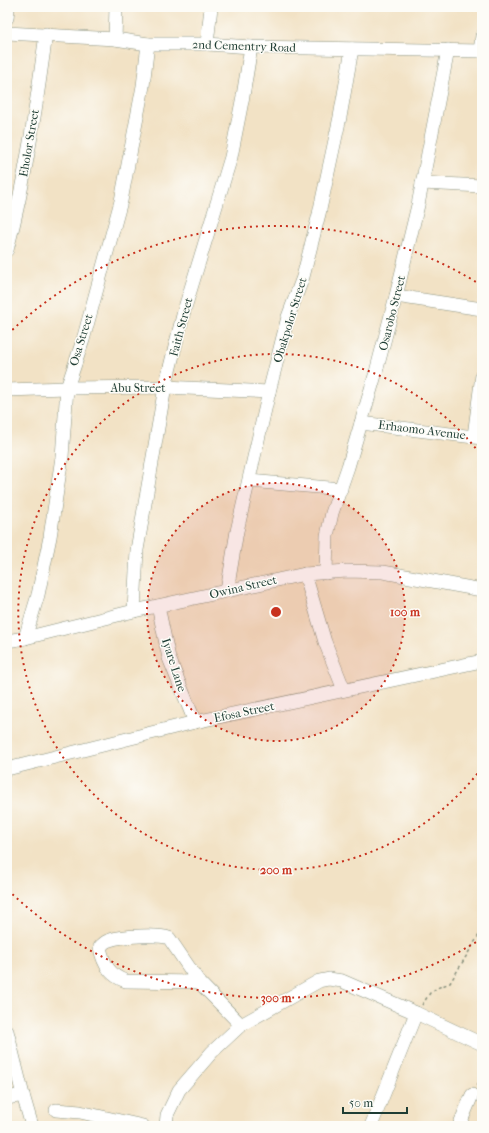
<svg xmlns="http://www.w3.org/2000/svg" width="489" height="1133" font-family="'IM FELL French Canon',serif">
<rect width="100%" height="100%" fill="#fdfcf7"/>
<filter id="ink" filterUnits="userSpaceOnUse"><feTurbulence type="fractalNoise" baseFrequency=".025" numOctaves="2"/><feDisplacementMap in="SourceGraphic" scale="8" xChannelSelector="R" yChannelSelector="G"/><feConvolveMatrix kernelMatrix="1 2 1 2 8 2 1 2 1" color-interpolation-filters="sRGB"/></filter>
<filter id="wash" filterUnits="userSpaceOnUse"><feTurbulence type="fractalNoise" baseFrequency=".012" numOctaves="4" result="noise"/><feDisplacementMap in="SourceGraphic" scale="16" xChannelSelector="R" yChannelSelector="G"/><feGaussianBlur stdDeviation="0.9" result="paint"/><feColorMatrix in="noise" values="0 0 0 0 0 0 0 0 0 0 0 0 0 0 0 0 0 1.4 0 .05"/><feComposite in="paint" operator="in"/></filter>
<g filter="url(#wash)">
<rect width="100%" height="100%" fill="#f2e2c5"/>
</g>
<g filter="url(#ink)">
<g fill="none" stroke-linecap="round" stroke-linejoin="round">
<defs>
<g id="minor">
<polyline points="7,18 8,7"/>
<polyline points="7,33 115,39 148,44 207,44 251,47 482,51"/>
<polyline points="115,39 116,7"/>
<polyline points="207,44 211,7"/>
<polyline points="480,51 482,36"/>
<polyline points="422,183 482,186"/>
<path d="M7,250c19,-71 29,-143 39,-216"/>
<polyline points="396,296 482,309"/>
<polyline points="7,390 67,388 165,387 269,392"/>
<polyline points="361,423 482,438"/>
<polyline points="474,436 482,375"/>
<polyline points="249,481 341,489"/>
<polyline points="326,573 327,536 332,513 348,467 376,372 396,296 418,205 448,50"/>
<polyline points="305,574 325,642 344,690"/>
<polyline points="227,591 237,531 269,392 288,317 303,277 319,214 340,117 352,49"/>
<polyline points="158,606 169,658 195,722"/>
<polyline points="134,611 137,550 165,387 184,311 231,157 243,96 251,47"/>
<polyline points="25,638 38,595 50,537 62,457 67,388 83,340 121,201 143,86 148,44"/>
<polyline points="7,641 25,638 134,611 305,574 347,571 383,572 482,590"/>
<polyline points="7,769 195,722 482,661"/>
<path d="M199,982l-73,-1c-16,-5 -23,-17 -26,-34 3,-3 5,-6 10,-7 11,-4 48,-6 59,-2l30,44 42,43"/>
<polyline points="7,1031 23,1095"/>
<polyline points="7,1098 23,1095 32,1126"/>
<polyline points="56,1110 80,1112 143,1126"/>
<polyline points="166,1126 167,1115 179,1090 212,1052 241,1025 319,981 329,979 342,981 416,1013 482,1044"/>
<polyline points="371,1126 416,1013"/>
<polyline points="459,1126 472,1095"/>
</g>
</defs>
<!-- minor casing -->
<use href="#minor" stroke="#88907c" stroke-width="14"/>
<!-- path -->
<g stroke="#88907c" stroke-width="1.5" stroke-dasharray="3 3" stroke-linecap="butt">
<polyline points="422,1005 430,993 437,988 450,983 482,930"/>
<polyline points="477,1086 482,1075"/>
</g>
<!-- minor -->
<use href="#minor" stroke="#fff" stroke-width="13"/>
</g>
</g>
<!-- distance rings -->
<circle cx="276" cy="612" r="129" fill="#c8321e" fill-opacity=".12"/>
<g fill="none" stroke="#c8321e" stroke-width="2" stroke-dasharray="2 4">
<circle cx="276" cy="612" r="129"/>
<path d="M481 769A258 258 0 1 1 481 455"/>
<path d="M481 939A386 386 0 0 1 8 890M8 334A386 386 0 0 1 481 285"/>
</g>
<g text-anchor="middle" stroke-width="3" stroke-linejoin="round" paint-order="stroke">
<!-- street labels -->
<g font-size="12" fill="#1f3d34" stroke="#fdfcf7">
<text transform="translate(244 46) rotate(2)" y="4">2nd Cementry Road</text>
<text transform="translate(29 143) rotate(-80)" y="4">Eholor Street</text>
<text transform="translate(392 313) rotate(-76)" y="4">Osarobo Street</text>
<text transform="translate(290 320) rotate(-73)" y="4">Obakpolor Street</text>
<text transform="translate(181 327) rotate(-75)" y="4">Faith Street</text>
<text transform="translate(81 340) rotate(-73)" y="4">Osa Street</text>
<text x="138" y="392">Abu Street</text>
<text transform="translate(422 430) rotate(7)" y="4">Erhaomo Avenue</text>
<text transform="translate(243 587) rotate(-13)" y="4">Owina Street</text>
<text transform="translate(174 665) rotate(72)" y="4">Iyare Lane</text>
<text transform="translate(244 712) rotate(-12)" y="4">Efosa Street</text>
</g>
</g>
<circle cx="276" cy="612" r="6" fill="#c8321e" stroke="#fdfcf7" stroke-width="2"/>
<g font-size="12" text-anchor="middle" font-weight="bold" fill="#c8321e" stroke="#fdfcf7" stroke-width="3" stroke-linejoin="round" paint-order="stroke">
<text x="405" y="616">100 m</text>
<text x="276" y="874">200 m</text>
<text x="276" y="1002">300 m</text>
</g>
<!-- margin -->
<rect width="489" height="1133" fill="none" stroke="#fdfcf7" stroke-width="24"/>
<!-- scale -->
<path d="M343 1107v6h64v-6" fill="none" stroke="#1f3d34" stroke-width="2"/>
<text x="349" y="1107" font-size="12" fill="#1f3d34" stroke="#fdfcf7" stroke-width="3" paint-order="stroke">50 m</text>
</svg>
